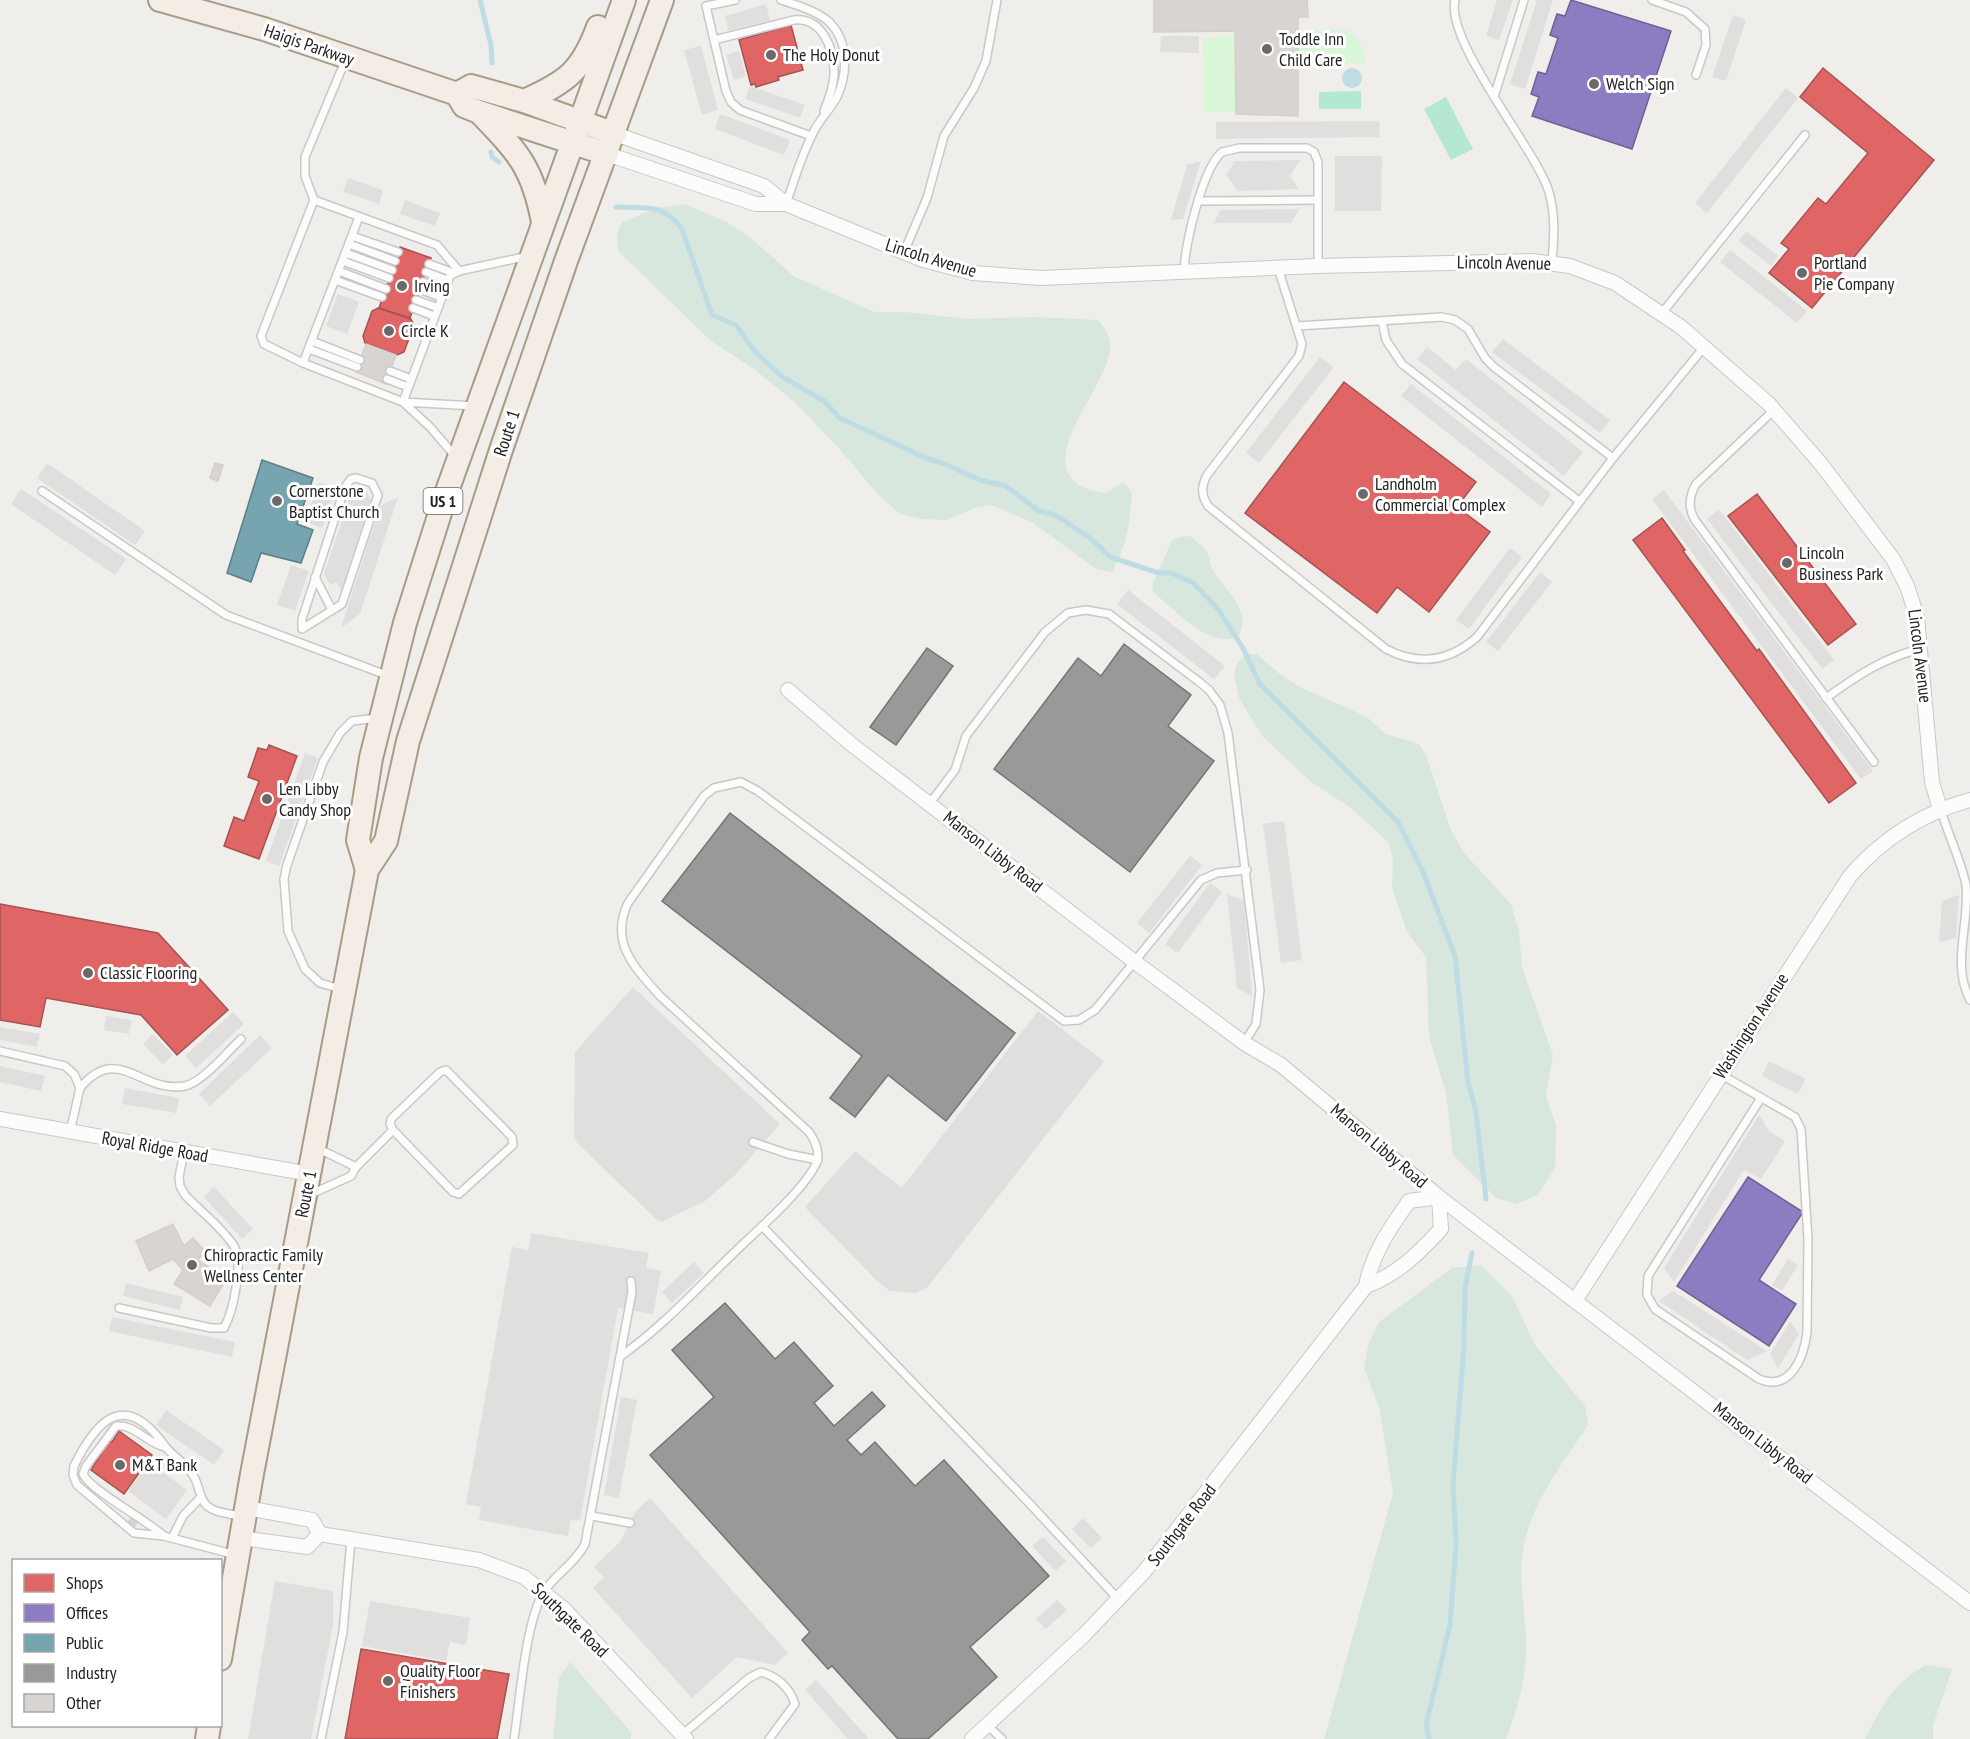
<svg xmlns="http://www.w3.org/2000/svg" width="1970" height="1739" font-family="'PT Sans Narrow',sans-serif">
<rect width="100%" height="100%" fill="#f0eeea"/>
<!-- wetland -->
<g fill="#d8e7dd">
<path d="M685,204l42,18 24,16 44,39 80,35h30l64,7 66,-2 63,3c6,8 12,15 12,25 3,38 -80,115 -27,142 6,4 16,4 23,6l17,-11 9,10c-2,29 -5,55 -20,80l-16,-3 -63,-46 -42,-18 -16,3 -28,12 -25,-1 -22,-5 -20,-17 -42,-50 -46,-47 -38,-31 -43,-28 -93,-90 -1,-17 5,-12 35,-14z"/>
<path d="M1190,536c5,5 14,10 17,16 3,6 3,13 6,19 12,17 42,45 24,67 -31,9 -61,-28 -84,-46l-1,-7 20,-45 7,-3z"/>
<polygon points="1246,654 1257,654 1281,675 1302,688 1367,717 1386,734 1419,744 1426,755 1451,830 1464,853 1511,904 1519,931 1522,967 1553,1055 1546,1096 1556,1126 1555,1168 1538,1195 1516,1204 1496,1198 1453,1155 1446,1093 1429,1037 1426,957 1407,932 1400,911 1392,888 1393,861 1389,843 1351,808 1311,782 1262,736 1239,698 1234,674 1237,663"/>
<path d="M1481,1265l31,31 23,49 50,61 3,19c-25,38 -57,78 -65,125 -5,32 4,68 3,100 0,32 -9,60 -20,89h-182l69,-246 -14,-86 -15,-38 4,-24 11,-23 47,-35 26,-19z"/>
<polygon points="570,1662 631,1732 631,1739 553,1739 559,1678"/>
<path d="M1925,1665l27,4 -19,56v14h-68c18,-34 26,-53 60,-74z"/>
</g>
<!-- park -->
<g fill="#d9f6d8">
<polygon points="1298,30 1348,30 1364,48 1366,63 1298,64"/>
<polygon points="1222,35 1235,35 1236,112 1204,112 1203,38 1222,38"/>
</g>
<!-- pitch -->
<g fill="#b5e8d1">
<polygon points="1361,91 1361,109 1319,109 1319,92"/>
<polygon points="1446,97 1473,149 1451,160 1424,109"/>
</g>
<!-- parking -->
<g fill="#e0dfde">
<polygon points="1497,0 1513,0 1499,40 1486,36"/>
<polygon points="1537,0 1553,0 1525,89 1510,84"/>
<polygon points="766,4 770,20 728,31 725,16"/>
<polygon points="1733,15 1746,20 1726,81 1712,77"/>
<polygon points="1161,36 1199,36 1199,53 1160,52"/>
<polygon points="701,46 718,110 702,115 684,50"/>
<polygon points="739,51 746,76 734,80 726,55"/>
<polygon points="750,86 805,105 800,118 745,99"/>
<polygon points="1786,88 1798,98 1707,213 1695,203"/>
<polygon points="720,114 790,140 784,155 715,129"/>
<polygon points="1379,121 1380,137 1216,139 1216,122"/>
<polygon points="1335,156 1382,156 1381,211 1335,211"/>
<polygon points="1300,160 1290,176 1299,189 1238,191 1226,175 1235,161"/>
<polygon points="1201,161 1183,219 1171,220 1187,165"/>
<polygon points="348,178 383,190 379,204 343,192"/>
<polygon points="405,200 440,213 435,226 400,214"/>
<polygon points="1299,209 1291,223 1214,223 1220,210"/>
<polygon points="1746,231 1778,256 1771,266 1739,241"/>
<polygon points="1730,250 1807,311 1797,323 1720,262"/>
<polygon points="338,294 359,302 347,334 326,326"/>
<polygon points="1503,339 1610,420 1600,433 1492,352"/>
<polygon points="1427,347 1456,370 1466,359 1583,452 1564,476 1417,359"/>
<polygon points="1320,357 1334,367 1259,463 1246,453"/>
<polygon points="1411,384 1551,494 1542,507 1401,396"/>
<polygon points="47,463 145,531 135,545 37,478"/>
<polygon points="319,482 336,488 322,528 305,522"/>
<polygon points="354,485 360,495 367,492 371,500 342,592 336,582 330,585 324,574"/>
<polygon points="21,489 126,559 115,575 11,504"/>
<polygon points="1664,490 1873,771 1861,779 1652,499"/>
<polygon points="398,497 360,614 341,628 380,506"/>
<polygon points="1719,509 1834,660 1822,669 1707,519"/>
<polygon points="1510,548 1522,557 1469,629 1456,620"/>
<polygon points="291,565 309,571 295,611 277,605"/>
<polygon points="1540,572 1552,582 1498,651 1486,642"/>
<polygon points="1128,590 1225,666 1214,679 1117,604"/>
<polygon points="305,753 318,758 279,866 266,861"/>
<polygon points="1284,821 1302,960 1281,963 1263,824"/>
<polygon points="1190,856 1202,865 1149,933 1137,923"/>
<polygon points="1210,883 1222,892 1178,953 1165,944"/>
<polygon points="1227,894 1244,901 1252,996 1237,988"/>
<polygon points="1959,895 1956,938 1939,942 1942,901"/>
<polygon points="633,987 780,1124 735,1175 705,1201 662,1222 657,1220 577,1143 574,1136 575,1052"/>
<polygon points="1038,1011 1104,1061 927,1288 916,1293 890,1291 877,1281 805,1207 855,1151 902,1188"/>
<polygon points="233,1012 244,1024 196,1068 185,1056"/>
<polygon points="106,1016 132,1020 129,1034 104,1030"/>
<polygon points="0,1027 40,1034 37,1047 0,1040"/>
<polygon points="153,1034 173,1055 163,1065 143,1044"/>
<polygon points="260,1035 272,1048 210,1106 199,1094"/>
<polygon points="1769,1061 1806,1079 1798,1094 1762,1076"/>
<polygon points="0,1066 45,1076 41,1091 0,1082"/>
<polygon points="125,1088 179,1098 176,1113 122,1104"/>
<polygon points="1759,1115 1769,1131 1785,1141 1761,1179 1744,1170 1674,1282 1664,1268"/>
<polygon points="214,1187 253,1229 242,1239 204,1197"/>
<polygon points="531,1233 649,1253 646,1268 661,1271 653,1314 618,1308 580,1521 571,1519 568,1536 479,1520 481,1507 466,1504 512,1247 528,1250"/>
<polygon points="1788,1259 1798,1265 1782,1291 1772,1285"/>
<polygon points="694,1262 704,1273 672,1303 662,1292"/>
<polygon points="126,1283 183,1297 180,1310 123,1296"/>
<polygon points="1673,1291 1767,1351 1747,1360 1659,1301"/>
<polygon points="112,1317 235,1342 232,1357 109,1331"/>
<polygon points="1790,1321 1799,1334 1778,1368 1770,1354"/>
<polygon points="621,1397 637,1400 619,1498 604,1495"/>
<polygon points="166,1410 224,1450 214,1465 156,1425"/>
<polygon points="149,1462 187,1490 166,1519 128,1491"/>
<polygon points="650,1498 788,1653 775,1665 737,1657 692,1698 593,1588 604,1577 594,1567 620,1542 635,1512"/>
<polygon points="1083,1518 1102,1538 1091,1548 1072,1529"/>
<polygon points="1043,1537 1066,1561 1055,1571 1032,1546"/>
<polygon points="275,1581 333,1591 333,1625 311,1739 248,1739"/>
<polygon points="1057,1600 1067,1610 1046,1629 1036,1619"/>
<polygon points="370,1601 470,1618 466,1645 450,1642 446,1661 362,1646"/>
<polygon points="816,1680 869,1739 848,1739 805,1690"/>
</g>
<!-- water -->
<circle fill="#bedce4" cx="1352" cy="78" r="10"/>
<!-- shops -->
<g fill="#e06666" stroke="#a75252" stroke-width="1.5">
<polygon points="791,25 803,70 778,77 779,80 756,87 755,84 751,85 739,40"/>
<polygon points="1823,68 1934,160 1812,308 1769,273 1789,249 1781,243 1818,198 1826,204 1868,153 1800,97"/>
<polygon points="400,247 431,258 410,318 379,308"/>
<polygon points="378,308 411,319 414,325 404,352 397,355 365,343 363,336 372,311"/>
<polygon points="1344,382 1476,482 1457,507 1490,532 1429,612 1397,587 1377,613 1245,513"/>
<polygon points="1757,494 1856,624 1828,645 1728,516"/>
<polygon points="1662,518 1685,550 1683,551 1757,651 1759,649 1856,783 1829,803 1633,540"/>
<polygon points="269,745 297,756 259,859 224,846 234,817 244,821 259,781 248,777 258,748 267,750"/>
<polygon points="0,904 158,933 228,1010 177,1055 141,1015 46,998 40,1027 0,1020"/>
<polygon points="119,1431 152,1455 124,1494 91,1470 109,1440 112,1442"/>
<polygon points="361,1649 509,1674 497,1739 345,1739"/>
</g>
<!-- offices -->
<g fill="#8e7cc3" stroke="#6e6193" stroke-width="1.5">
<polygon points="1571,0 1671,31 1632,149 1532,116 1539,97 1531,94 1538,72 1546,74 1558,38 1550,35 1557,14 1565,16"/>
<polygon points="1748,1177 1803,1212 1759,1280 1796,1304 1769,1346 1677,1286"/>
</g>
<!-- public -->
<polygon fill="#76a5af" stroke="#5d7e85" stroke-width="1.5" points="262,460 313,478 297,524 313,530 301,563 261,553 251,582 227,573"/>
<!-- industry -->
<g fill="#999" stroke="#757575" stroke-width="1.5">
<polygon points="1124,644 1191,695 1168,726 1214,761 1130,872 994,769 1078,658 1101,676"/>
<polygon points="927,648 953,666 896,745 870,727"/>
<polygon points="730,813 1015,1033 946,1121 888,1075 855,1117 830,1098 862,1056 662,901"/>
<polygon points="725,1303 775,1359 794,1342 833,1386 814,1403 834,1426 872,1392 885,1406 847,1440 861,1455 875,1442 915,1486 944,1460 1049,1576 970,1647 997,1677 928,1739 898,1739 832,1666 828,1669 802,1640 810,1632 650,1455 714,1397 672,1350"/>
</g>
<g fill="none" stroke-linecap="round" stroke-linejoin="round">
<!-- stream -->
<g stroke="#bedce4" stroke-width="5">
<polyline points="480,0 491,45 492,63"/>
<polyline points="491,152 492,157 499,162"/>
<path d="M616,207c30,1 47,-4 66,22l30,86 24,10 20,28 27,24 41,24 16,17 88,41 17,5 35,16 26,6 33,25 16,4 20,13 19,13 16,16 49,16h13l21,10 25,26 25,39 17,36 138,138 25,50 32,84 13,126 8,30 10,87"/>
<polyline points="1429,1739 1426,1725 1450,1625 1456,1544 1453,1484 1464,1346 1465,1288 1472,1253"/>
</g>
</g>
<!-- building -->
<g fill="#d7d4d1" stroke="#d3d0cc" stroke-width="1.5">
<polygon points="1154,0 1307,0 1308,17 1298,17 1298,116 1236,114 1235,31 1154,32"/>
<polygon points="366,344 396,355 386,384 356,372"/>
<polygon points="215,463 223,465 218,481 210,478"/>
<polygon points="173,1224 184,1246 193,1238 206,1252 197,1260 227,1278 210,1306 174,1284 183,1270 173,1259 149,1271 136,1241"/>
<polygon points="132,1517 138,1521 133,1528 127,1524"/>
</g>
<g fill="none" stroke-linecap="round" stroke-linejoin="round">
<defs>
<g id="lane">
<polyline points="735,0 706,6 726,91 731,102 740,110 811,136"/>
<path d="M781,0c15,5 33,10 46,20 22,19 21,53 10,77 -7,13 -19,24 -25,38 -11,22 -18,46 -26,69"/>
<path d="M1455,0c-10,41 78,146 93,189 8,24 6,49 4,73"/>
<polyline points="1652,0 1686,12 1705,29 1706,45 1696,75"/>
<path d="M714,40l80,-20c29,-3 41,31 40,55 -1,13 -5,24 -10,36"/>
<polyline points="345,61 305,157 305,176 314,200 261,336 264,344 303,363 403,402 450,276 459,271 528,256"/>
<polyline points="1494,97 1524,0"/>
<polyline points="314,200 437,245 459,271"/>
<polyline points="1199,201 1318,200"/>
<polyline points="352,236 398,252"/>
<polyline points="349,244 395,261"/>
<polyline points="904,252 927,198 944,136 974,88 986,61 997,0"/>
<polyline points="346,253 392,270"/>
<polyline points="343,261 389,278"/>
<polyline points="429,264 454,273"/>
<path d="M1278,268l24,76 -3,12 -92,119c-6,12 -6,20 1,31l178,143c33,17 63,13 91,-12l136,-179 92,-112"/>
<polyline points="339,271 386,289"/>
<polyline points="426,272 447,280"/>
<path d="M1184,272c1,-27 18,-103 38,-120l17,-4h68l7,4 4,10v104"/>
<polyline points="335,280 382,297"/>
<polyline points="423,282 443,289"/>
<polyline points="420,289 440,297"/>
<polyline points="416,300 436,307"/>
<polyline points="413,308 434,316"/>
<polyline points="1662,313 1805,135"/>
<polyline points="1382,321 1386,340 1402,364 1579,501"/>
<polyline points="1297,326 1442,317 1455,320 1468,329 1485,358 1494,367 1613,458"/>
<polyline points="312,341 360,360"/>
<polyline points="309,349 357,367"/>
<polyline points="303,363 359,217"/>
<polyline points="390,371 411,379"/>
<polyline points="387,379 408,387"/>
<path d="M1774,410l-78,74c-7,12 -8,25 -1,36l179,242"/>
<polyline points="455,456 430,427 403,402 475,406"/>
<polygon points="356,478 372,483 378,495 342,604 302,629 302,619 345,487 351,479"/>
<polyline points="42,491 226,615 389,676"/>
<polyline points="315,577 332,610"/>
<path d="M1826,698c31,-22 58,-41 95,-49"/>
<polyline points="930,803 955,770 966,736 1045,632 1068,613 1086,610 1109,614 1198,681 1209,690 1220,705 1228,733 1260,990 1256,1024 1244,1043"/>
<path d="M1941,810c7,25 20,50 25,75 4,38 -15,79 4,115"/>
<polyline points="341,989 320,983 305,969 288,931 284,879 287,865 323,762 340,733 352,721 378,718"/>
<polyline points="0,1051 65,1066 74,1074 80,1088 70,1132"/>
<path d="M1720,1074l75,43 6,12 7,110 -1,93c-3,26 -17,60 -48,47l-104,-70 -8,-14 1,-19 113,-178"/>
<path d="M80,1088c38,-46 61,6 105,-2 18,-4 43,-35 56,-47"/>
<polyline points="753,1142 788,1154 818,1160"/>
<polyline points="317,1148 356,1167 393,1130 453,1192 459,1194 513,1145 512,1137 446,1070 440,1072 391,1119 390,1124 393,1130"/>
<polyline points="309,1195 351,1176 356,1167"/>
<polyline points="762,1226 1030,1504 1119,1600"/>
<path d="M119,1308l92,20h13c9,-16 20,-66 10,-82 -12,-19 -34,-35 -49,-51l-5,-9 -1,-9 5,-25"/>
<path d="M621,1356c44,-31 80,-72 119,-109 21,-20 62,-56 75,-81 6,-11 1,-24 -6,-34l-148,-135c-26,-29 -52,-54 -33,-94l76,-107 10,-8 27,-6 17,9 306,230 15,-1 16,-10 106,-130 16,-7 30,-3"/>
<polyline points="592,1516 630,1523"/>
<path d="M164,1536c-17,-16 -74,-46 -81,-62l3,-8 30,-40c17,-3 32,18 49,21"/>
<polyline points="172,1538 183,1516 201,1497"/>
<path d="M236,1555l-72,-19 -30,-3 -57,-48 -4,-10 1,-9c24,-49 52,-75 91,-20 8,11 21,17 28,29 6,9 6,22 13,30 9,8 24,9 35,11"/>
<polyline points="987,1725 1002,1739"/>
<path d="M682,1735l67,-57 12,-6c16,4 29,16 34,32l-26,35"/>
<polyline points="321,1739 343,1632 351,1539"/>
<path d="M514,1739c6,-39 11,-114 29,-146 12,-19 32,-29 42,-49l47,-252 -1,-11"/>
</g>
<g id="street">
<polyline points="615,134 764,186 786,204 923,260 973,273 1041,278 1318,266 1532,261 1570,266 1615,283 1681,327 1769,404 1821,464 1893,559 1907,586 1917,617 1932,782 1940,809"/>
<polyline points="607,154 756,204 786,204"/>
<polyline points="788,690 851,744 1135,962 1244,1043 1281,1065 1439,1197 1970,1603"/>
<polyline points="0,1119 310,1174"/>
<path d="M1576,1299l274,-423c32,-37 73,-63 120,-76"/>
<polyline points="246,1508 312,1520 320,1534"/>
<polyline points="320,1534 479,1560 524,1577 564,1609 686,1739"/>
<polyline points="241,1538 307,1547 320,1534"/>
<path d="M972,1739l112,-104 60,-63 222,-286c6,-32 24,-58 43,-85l30,-4 2,32c-22,24 -44,46 -75,57"/>
</g>
<g id="primary">
<polyline points="160,0 264,29 457,94 464,106 479,112 607,154"/>
<polyline points="457,94 471,86 524,101 615,134"/>
<path d="M524,101c43,-19 58,-30 74,-74"/>
<path d="M482,115c37,38 51,54 61,107"/>
<polyline points="367,870 358,840 371,758 405,623 446,494 624,0"/>
<polyline points="220,1659 252,1474 367,870 386,841 408,741 501,450 566,261 662,0"/>
<polyline points="207,1739 209,1726"/>
</g>
</defs>
<!-- lane casing -->
<use href="#lane" stroke="#c9c8c6" stroke-width="10"/>
<!-- street casing -->
<use href="#street" stroke="#c9c8c6" stroke-width="16"/>
<!-- primary casing -->
<use href="#primary" stroke="#a79c86" stroke-width="26"/>
<!-- lane -->
<use href="#lane" stroke="#fdfcfc" stroke-width="7"/>
<!-- street -->
<use href="#street" stroke="#fdfcfc" stroke-width="14"/>
<!-- primary -->
<use href="#primary" stroke="#f3ede6" stroke-width="22"/>
</g>
<!-- markers -->
<g fill="#6a6968" stroke="#fff" stroke-width="2">
<circle cx="1267" cy="49" r="6"/>
<circle cx="771" cy="55" r="6"/>
<circle cx="1594" cy="84" r="6"/>
<circle cx="1802" cy="273" r="6"/>
<circle cx="402" cy="286" r="6"/>
<circle cx="389" cy="331" r="6"/>
<circle cx="1363" cy="494" r="6"/>
<circle cx="277" cy="501" r="6"/>
<circle cx="1787" cy="563" r="6"/>
<circle cx="267" cy="799" r="6"/>
<circle cx="88" cy="973" r="6"/>
<circle cx="192" cy="1265" r="6"/>
<circle cx="120" cy="1465" r="6"/>
<circle cx="388" cy="1681" r="6"/>
</g>
<g text-anchor="middle" stroke-width="6" stroke-linejoin="round" paint-order="stroke">
<!-- shield labels -->
<rect fill="#fff" stroke="#646464" stroke-width="1.5" x="423.5" y="488" width="39" height="26" rx="4.5"/>
<g font-size="16" font-weight="bold" fill="#222">
<text x="443" y="507">US 1</text>
</g>
<!-- poi labels -->
<g font-size="18" fill="#222" stroke="#fff" text-anchor="start">
<text x="1279" y="45">Toddle Inn<tspan x="1279" dy="21">Child Care</tspan></text>
<text x="783" y="61">The Holy Donut</text>
<text x="1606" y="90">Welch Sign</text>
<text x="1814" y="269">Portland<tspan x="1814" dy="21">Pie Company</tspan></text>
<text x="414" y="292">Irving</text>
<text x="401" y="337">Circle K</text>
<text x="1375" y="490">Landholm<tspan x="1375" dy="21">Commercial Complex</tspan></text>
<text x="289" y="497">Cornerstone<tspan x="289" dy="21">Baptist Church</tspan></text>
<text x="1799" y="559">Lincoln<tspan x="1799" dy="21">Business Park</tspan></text>
<text x="279" y="795">Len Libby<tspan x="279" dy="21">Candy Shop</tspan></text>
<text x="100" y="979">Classic Flooring</text>
<text x="204" y="1261">Chiropractic Family<tspan x="204" dy="21">Wellness Center</tspan></text>
<text x="132" y="1471">M&amp;T Bank</text>
<text x="400" y="1677">Quality Floor<tspan x="400" dy="21">Finishers</tspan></text>
</g>
<!-- street labels -->
<g font-size="18" fill="#222" stroke="#fff">
<text transform="translate(309 45) rotate(19)" y="6">Haigis Parkway</text>
<text transform="translate(931 258) rotate(17)" y="6">Lincoln Avenue</text>
<text transform="translate(1504 263) rotate(1)" y="6">Lincoln Avenue</text>
<text transform="translate(507 433) rotate(-72)" y="6">Route 1</text>
<text transform="translate(1920 656) rotate(83)" y="6">Lincoln Avenue</text>
<text transform="translate(993 852) rotate(38)" y="6">Manson Libby Road</text>
<text transform="translate(1751 1026) rotate(-57)" y="6">Washington Avenue</text>
<text transform="translate(1379 1146) rotate(40)" y="6">Manson Libby Road</text>
<text transform="translate(155 1147) rotate(10)" y="6">Royal Ridge Road</text>
<text transform="translate(306 1194) rotate(-79)" y="6">Route 1</text>
<text transform="translate(1763 1443) rotate(38)" y="6">Manson Libby Road</text>
<text transform="translate(1182 1525) rotate(-52)" y="6">Southgate Road</text>
<text transform="translate(570 1620) rotate(44)" y="6">Southgate Road</text>
</g>
</g>
<!-- legend -->
<rect x="12" y="1559" width="210" height="168" fill="#ffffff" stroke="#a7a7a7" stroke-width="1.5"/>
<rect x="24" y="1574" width="30" height="18" fill="#e06666" stroke="#a7a7a7" stroke-width="1.5"/>
<text x="66" y="1589" font-size="18" fill="#222222">Shops</text>
<rect x="24" y="1604" width="30" height="18" fill="#8e7cc3" stroke="#a7a7a7" stroke-width="1.5"/>
<text x="66" y="1619" font-size="18" fill="#222222">Offices</text>
<rect x="24" y="1634" width="30" height="18" fill="#76a5af" stroke="#a7a7a7" stroke-width="1.5"/>
<text x="66" y="1649" font-size="18" fill="#222222">Public</text>
<rect x="24" y="1664" width="30" height="18" fill="#999999" stroke="#a7a7a7" stroke-width="1.5"/>
<text x="66" y="1679" font-size="18" fill="#222222">Industry</text>
<rect x="24" y="1694" width="30" height="18" fill="#d7d4d1" stroke="#a7a7a7" stroke-width="1.5"/>
<text x="66" y="1709" font-size="18" fill="#222222">Other</text>
</svg>
